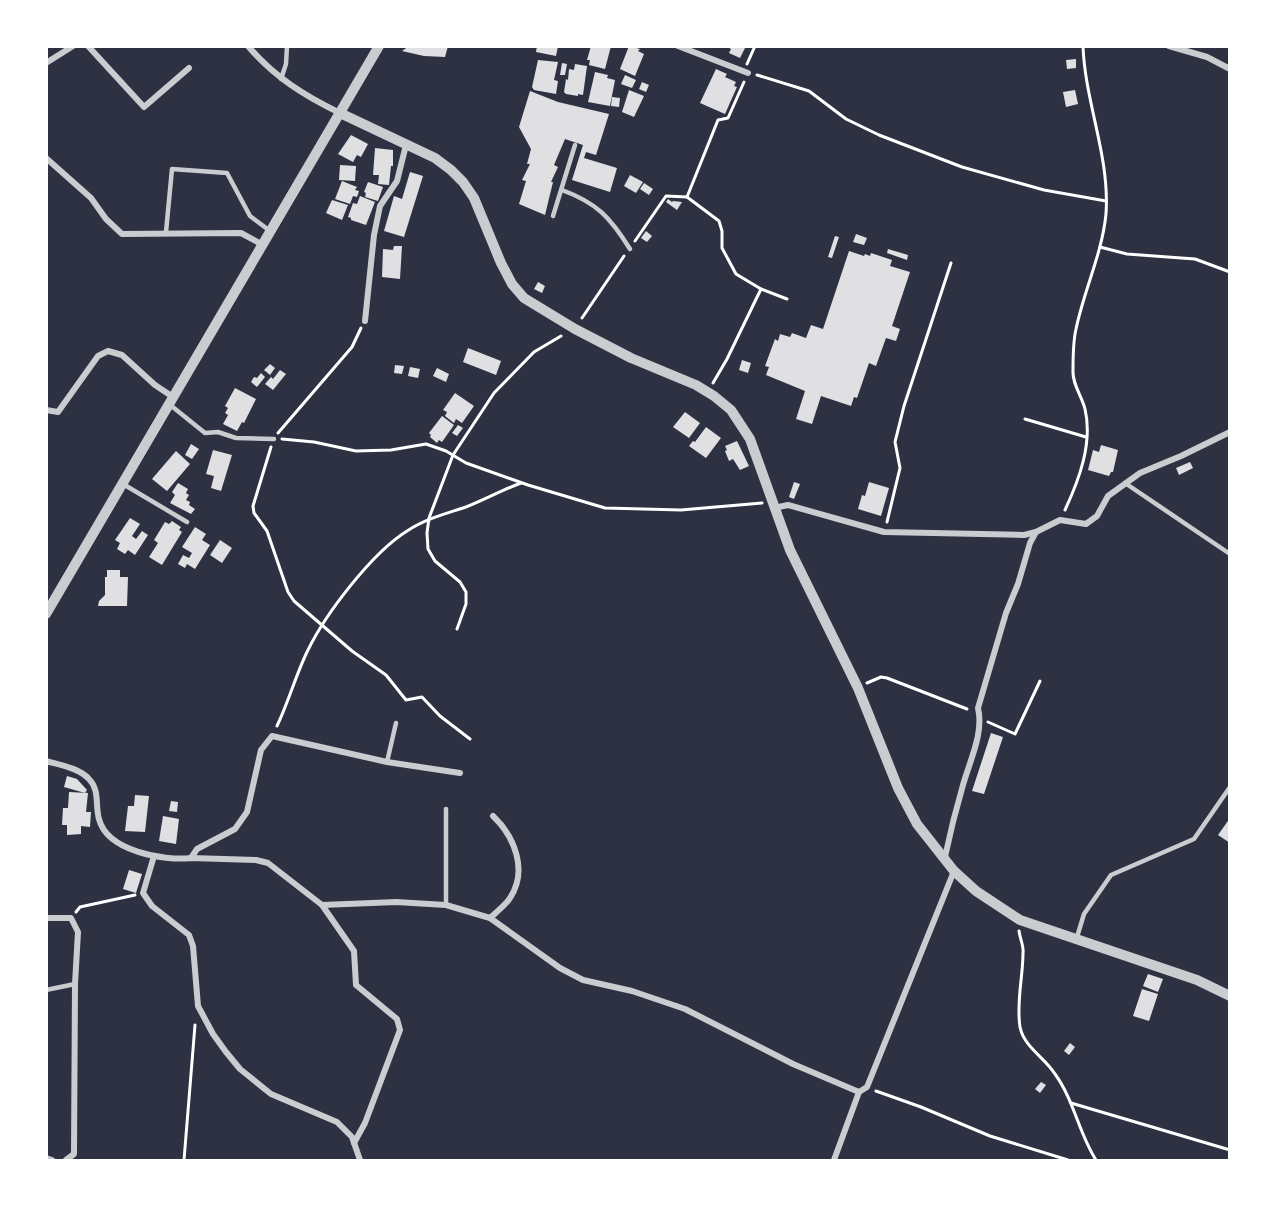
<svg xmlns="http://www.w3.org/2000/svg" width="1276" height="1207" font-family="'Libre Baskerville',serif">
<rect width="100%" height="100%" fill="#2d3142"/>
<!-- building -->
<g fill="#e0e0e3">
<polygon points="409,46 448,46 445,57 424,56 402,51"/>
<polygon points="537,46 558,46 556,56 536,52"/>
<polygon points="591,46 611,46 605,69 589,65 590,60 587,60"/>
<polygon points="629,46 640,49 638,51 644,54 635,76 620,69"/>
<polygon points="726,46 746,46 740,58 729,53 731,49"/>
<polygon points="1076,59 1076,68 1067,69 1066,60"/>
<polygon points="538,60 558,62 554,80 558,81 556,94 534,90 532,87"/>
<polygon points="562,63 567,64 565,75 560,75"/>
<polygon points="575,64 587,66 583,95 578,94 578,96 566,94 564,92 566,79 568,80 569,69 574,70"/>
<polygon points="716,69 727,74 725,77 736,82 734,86 737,87 725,114 700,103"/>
<polygon points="595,72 608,75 607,78 615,80 610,106 588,102"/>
<polygon points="625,75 636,80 632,88 621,84"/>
<polygon points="642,82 649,85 646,92 639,89"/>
<polygon points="629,90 644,96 634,117 622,112"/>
<polygon points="1075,90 1078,104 1066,107 1063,92"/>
<polygon points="530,91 558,102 609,114 596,155 586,152 584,158 617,168 610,192 572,180 583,145 565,139 554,165 558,167 551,182 553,182 545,215 519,204 526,181 522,180 530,164 527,164 531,149 519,127"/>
<polygon points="612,97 620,98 619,107 611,106"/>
<polygon points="351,135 368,144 361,157 357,155 353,162 338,154"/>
<polygon points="375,148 393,150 393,166 391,166 389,185 378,184 379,175 373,175"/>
<polygon points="340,165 356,166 355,181 339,180"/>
<polygon points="410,172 423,176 404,237 384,231 394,196 402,199"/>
<polygon points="630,175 643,182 636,193 624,186"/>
<polygon points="342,181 357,187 355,190 359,191 357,197 353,196 350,204 335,199"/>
<polygon points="368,182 383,187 378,201 365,197 366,193 364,192"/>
<polygon points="644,183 653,189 649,195 640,189"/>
<polygon points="360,196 375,202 366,225 351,220 351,218 348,217 353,203 357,204"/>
<polygon points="668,199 672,202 673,201 682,202 677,210 666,202"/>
<polygon points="332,200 348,205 342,220 326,213"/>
<polygon points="646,231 652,236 647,242 641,238"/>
<polygon points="856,234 867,238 864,245 853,242"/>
<polygon points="835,236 839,237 832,258 828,257"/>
<polygon points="394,246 402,246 400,279 382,277 383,249 393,250"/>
<polygon points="888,249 908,255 907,260 887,253"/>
<polygon points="849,251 864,256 865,254 870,256 871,253 892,260 890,266 910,272 892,326 900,329 896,341 886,338 876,366 869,363 857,398 854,397 851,406 821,396 812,424 796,419 805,391 766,375 769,367 765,366 775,339 778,341 780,334 790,337 792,333 806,338 811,325 823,329"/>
<polygon points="538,282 545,286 542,293 534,289"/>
<polygon points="468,348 501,361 496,375 463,362"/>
<polygon points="742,360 751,363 748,373 739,370"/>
<polygon points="270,364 275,368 270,375 264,370"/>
<polygon points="395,365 404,366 402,374 394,373"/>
<polygon points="410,367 420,369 418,378 408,376"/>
<polygon points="437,368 449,374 446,382 433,376"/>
<polygon points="280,370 286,374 273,390 265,384 271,377 273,379"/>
<polygon points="261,373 265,377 257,387 251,382 254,377 257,378"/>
<polygon points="235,388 256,399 244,423 242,422 237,431 223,424 228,415 225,413 228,408 225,406"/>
<polygon points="455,393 474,406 462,423 456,419 454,423 445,416 447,412 443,410"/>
<polygon points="685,412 700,423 689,438 673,427"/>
<polygon points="442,416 454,425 442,442 439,440 437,443 430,437 431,435 429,433"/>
<polygon points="458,425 463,428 457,436 452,433"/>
<polygon points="706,427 721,438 706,458 689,446 693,441 695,442"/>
<polygon points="737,441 749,466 740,470 733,459 729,461 725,451 727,450 725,446"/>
<polygon points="191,444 199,449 192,459 185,455"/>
<polygon points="1101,445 1118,450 1113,472 1111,472 1109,476 1088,470 1093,450 1099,452"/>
<polygon points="213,450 232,455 221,491 211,488 214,476 206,474"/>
<polygon points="176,451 190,464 167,491 152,479"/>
<polygon points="1190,462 1193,468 1179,475 1176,468"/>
<polygon points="794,482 800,484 794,499 789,497"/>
<polygon points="869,482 889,488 881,516 858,509 862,495 865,496"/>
<polygon points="178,483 188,489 186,493 189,495 186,500 190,502 189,505 195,509 191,514 170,503 175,495 172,492"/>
<polygon points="130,518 140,524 132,536 136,539 142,531 148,535 135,555 128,550 125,554 117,549 120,543 115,540"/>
<polygon points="172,521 181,527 179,530 182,532 162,565 149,557 158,543 154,540 165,522 169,524"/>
<polygon points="195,527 206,534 202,540 210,545 195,569 187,564 185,568 178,564 183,555 189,558 192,553 182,547"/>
<polygon points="220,540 232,548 222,563 210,555"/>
<polygon points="107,570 120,570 120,577 128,577 127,606 98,606 99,601 105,595 105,577 107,577"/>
<polygon points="991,733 1003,737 984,794 972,791"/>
<polygon points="67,776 77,779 87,790 85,793 64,787"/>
<polygon points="69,792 88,793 86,812 91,812 90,827 81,826 81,834 67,835 67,825 62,825 63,808 68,808"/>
<polygon points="135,795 149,796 145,832 125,831 128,806 134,806"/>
<polygon points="171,801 178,802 177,812 169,811"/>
<polygon points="163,816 179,819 176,844 159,841"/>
<polygon points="1230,818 1230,843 1218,835"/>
<polygon points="129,870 142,874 136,893 123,889"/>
<polygon points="1148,974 1163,979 1158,992 1143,986"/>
<polygon points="1142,989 1158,994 1149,1021 1133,1016"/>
<polygon points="1070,1043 1075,1047 1069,1055 1064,1051"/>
<polygon points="1041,1082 1046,1085 1040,1093 1035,1089"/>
</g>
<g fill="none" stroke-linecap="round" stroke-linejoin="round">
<!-- path -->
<g stroke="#fff" stroke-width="3">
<polyline points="747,64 755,46"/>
<polyline points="757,75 809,91 846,119 879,135 962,167 1044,190 1106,201"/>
<polyline points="687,197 719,221 722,231 722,248 736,274 761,289 787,299"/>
<polyline points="635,241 666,196 687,197 718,120 728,118 744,82"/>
<polyline points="1100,247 1127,254 1195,259 1230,272"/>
<polyline points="582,318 624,256"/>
<polyline points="713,383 727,359 761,289"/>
<polyline points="1025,419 1086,437"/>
<polyline points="278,433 352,347 361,328"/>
<polyline points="282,439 314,442 356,451 391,450 426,444 446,451 466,463 528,485 605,508 681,510 762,503"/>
<polyline points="271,447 253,506 254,513 267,531 288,592 294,601 352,651 386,675 406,700 422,697 440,716 470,739"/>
<path d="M1065,510c14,-30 28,-67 20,-101 -3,-13 -13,-25 -12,-39 0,-14 0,-28 3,-41 8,-39 26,-75 30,-115 4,-58 -21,-111 -23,-168"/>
<polyline points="887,522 900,468 895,442 904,406 951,263"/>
<polyline points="457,629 466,604 466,592 460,582 435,561 428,549 427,533 429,518 453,455 494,393 534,352 561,336"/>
<polyline points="867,683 881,677 887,678 967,709"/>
<polyline points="988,722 1015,734 1040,681"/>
<path d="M277,726c12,-25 19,-52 31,-76 18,-37 64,-97 99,-119 18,-12 38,-17 59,-24 18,-7 36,-17 55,-24"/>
<polyline points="76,912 80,907 135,895"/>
<path d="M1019,931c1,8 5,15 4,22 0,24 -7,50 -3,74 4,20 24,30 35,47 19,26 24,60 41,86"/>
<polyline points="876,1091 921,1107 990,1136 1068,1160"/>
<polyline points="1071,1103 1230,1150"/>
<polyline points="184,1160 195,1025"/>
</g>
<!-- service -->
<g stroke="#caccd0" stroke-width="4.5">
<polyline points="281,79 286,64 287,46"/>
<path d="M562,190c35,13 48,27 68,59"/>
<polyline points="553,216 575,145"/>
<polyline points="166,232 172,169 227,173 250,216 270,231"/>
<polyline points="169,404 205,433 218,432 236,438 274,439"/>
<polyline points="1125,483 1230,554"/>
<polyline points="123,484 187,522"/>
<polyline points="387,762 396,723"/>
<polyline points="446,809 446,905"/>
<polyline points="1077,937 1084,914 1111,875 1194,839 1230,787"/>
<polyline points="46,990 75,984"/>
</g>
<!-- minor -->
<g stroke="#caccd0" stroke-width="6">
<polyline points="88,46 144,107 189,68"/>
<path d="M248,46c26,31 57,50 92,67"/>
<polyline points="678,46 748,73"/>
<polyline points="1169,46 1207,57 1230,69"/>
<polyline points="46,63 73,46"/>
<polyline points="46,158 91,198 106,219 122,234 241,233 263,245"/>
<polyline points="365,321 374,235 380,206 397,181 406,145"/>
<polyline points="46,410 58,412 98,356 108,351 122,355 155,385 173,397"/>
<polyline points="774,508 788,505 884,532 1024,535 1036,532 1060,520 1086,524 1097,516 1108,496 1140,473 1181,456 1230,432"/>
<path d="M46,761c14,4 33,7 43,18 11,11 6,27 10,40 8,32 64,42 92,39l65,2 12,3 54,42 74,-3 50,3 44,13 70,50 23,12 49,11 53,18 108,55 66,28"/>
<polyline points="154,856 143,893 152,906 189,935 193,946 198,1006 213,1034 226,1052 240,1069 271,1094 337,1122 352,1137 360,1160"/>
<path d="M945,857c5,-24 11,-48 18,-72 7,-25 21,-52 15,-77l28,-95 12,-29 12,-41 6,-11"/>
<polyline points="191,858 197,849 235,829 247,812 261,750 272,736 387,762 460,773"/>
<polyline points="322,905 354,951 356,985 397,1019 400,1030 365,1123 354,1143"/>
<polyline points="46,918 71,918 78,932 75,984 74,1154 66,1160"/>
<path d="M490,918c6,-6 16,-13 20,-20 18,-27 5,-61 -17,-82"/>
<polyline points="46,1158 52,1160"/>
<polyline points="834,1160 859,1092 867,1087 954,871"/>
</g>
<!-- tertiary -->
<g stroke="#caccd0" stroke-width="10">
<polyline points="340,113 435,158 451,170 463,182 474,198 501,263 512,284 524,298 575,329 631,358 696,385 714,396 731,410 750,439 790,550 858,688 898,788 917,824 954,871 976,891 1020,920 1197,980 1230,996"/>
<polyline points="46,614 379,46"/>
</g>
</g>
<!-- border -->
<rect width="1276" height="1207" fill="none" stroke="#ffffff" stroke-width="96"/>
</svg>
